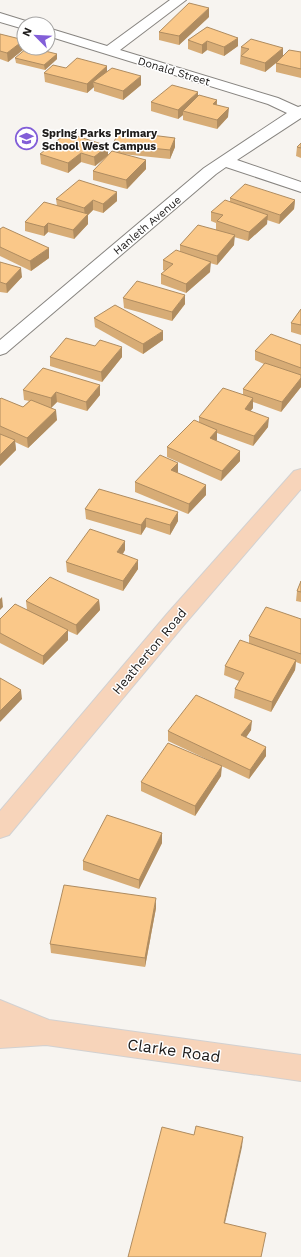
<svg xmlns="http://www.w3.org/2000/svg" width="301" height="1257" font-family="'Work Sans',sans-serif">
<rect width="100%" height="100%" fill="#f7f4f0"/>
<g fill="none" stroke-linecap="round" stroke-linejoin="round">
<defs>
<g id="minor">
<polygon points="170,0 186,0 120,50 278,98 298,107 301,106 301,118 237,160 301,182 301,192 226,167 216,174 6,353 0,355 0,340 204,168 287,113 268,104 48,36 48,28 107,46"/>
<polygon points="0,13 29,22 30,24 24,24 24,29 0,22"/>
</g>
<g id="major">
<polygon points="301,469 301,489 183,626 9,835 0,838 0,811 167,614 294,471"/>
<polygon points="0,1000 49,1020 301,1055 301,1081 46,1045 0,1048"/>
</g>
</defs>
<!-- minor casing -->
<use href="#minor" stroke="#888581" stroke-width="2"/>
<!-- major casing -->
<use href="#major" stroke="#d2d1d1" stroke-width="2"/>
<!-- minor -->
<use href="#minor" fill="#fff" fill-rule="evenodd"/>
<!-- major -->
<use href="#major" fill="#f7d4ba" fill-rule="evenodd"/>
</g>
<!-- wall -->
<g fill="#d7ac76">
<polygon points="209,17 179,45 159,40 159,32"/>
<polygon points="207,27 238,46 224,56 207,50 202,54 188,49 188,40"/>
<polygon points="0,34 24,49 8,62 0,59"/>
<polygon points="241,47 283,48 283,57 301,52 301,78 276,72 276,63 281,59 265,72 240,64"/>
<polygon points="57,54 57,59 45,70 16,63 15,58"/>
<polygon points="107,66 107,72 141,85 123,100 94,91 94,87 87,93 45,82 44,73 66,68"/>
<polygon points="198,96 217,100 217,105 228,117 217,129 183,120 183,115 178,119 151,111 151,102"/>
<polygon points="175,138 175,147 170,159 122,154 146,169 127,189 93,180 93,171 108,156 95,166 81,162 68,173 41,164 40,154 108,146 108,155 114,151 113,144"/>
<polygon points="301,143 301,158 296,156 297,147"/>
<polygon points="230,198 295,200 294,209 279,224 267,220 267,224 248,241 234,237 234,245 217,265 210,263 210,272 186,293 161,284 161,274 165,271 163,270 163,260 180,251 180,245 216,230 216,223 211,221 211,212 230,202"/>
<polygon points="56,199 117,201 103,213 93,210 88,215 88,224 74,239 48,232 44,236 25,231 25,222 57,206"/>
<polygon points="0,229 49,258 31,271 0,256"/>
<polygon points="0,262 22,277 7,293 0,292"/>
<polygon points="123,298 185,304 172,321 124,308"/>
<polygon points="301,309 301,335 291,332 291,323"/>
<polygon points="94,318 163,340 143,354 95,327"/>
<polygon points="301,345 301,387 281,412 253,402 253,408 250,411 268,427 253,446 217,433 217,440 216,441 240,461 221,481 167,457 167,447 199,423 199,417 243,395 243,389 264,364 255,360 255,351"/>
<polygon points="95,346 122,357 102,382 50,366 50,357"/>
<polygon points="23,390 100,395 87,411 57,402 51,408 57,420 28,448 15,442 16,450 0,466 0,399 23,407 29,401 24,400"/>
<polygon points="178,472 177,473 206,495 188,514 135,492 135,482"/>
<polygon points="85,509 178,512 178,521 170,535 146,527 141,535 86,519"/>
<polygon points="125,550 123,554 138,569 123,591 67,572 66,562"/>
<polygon points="301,581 301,602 296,601 297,591"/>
<polygon points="99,600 100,610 77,635 68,631 68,640 43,665 0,643 0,619 27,610 26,601"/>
<polygon points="301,619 301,664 296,662 295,670 271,712 234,698 235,689 239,681 224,675 225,666 249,644 249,636"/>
<polygon points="251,730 246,737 266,756 249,779 168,741 168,731"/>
<polygon points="221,776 195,816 141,791 141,782"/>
<polygon points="162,833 162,843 139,889 83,870 83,861"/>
<polygon points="156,908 145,967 51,953 50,944"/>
</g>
<!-- shaded-wall -->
<g fill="#af8c60">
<polygon points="209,8 209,17 179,45 179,36"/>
<polygon points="238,38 238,46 224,56 224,47"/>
<polygon points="24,40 24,49 8,62 7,53"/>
<polygon points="207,41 207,50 202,54 202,45"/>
<polygon points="283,48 283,57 265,72 265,63"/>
<polygon points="57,54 57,59 45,70 44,65"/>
<polygon points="107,66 107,75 93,82 94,87 87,93 87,84"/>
<polygon points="141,76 141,85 123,100 123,91"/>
<polygon points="198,92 198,101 183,111 183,115 178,119 178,110"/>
<polygon points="217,100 216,109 213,104"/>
<polygon points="229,108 228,117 217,129 217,120"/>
<polygon points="175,138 175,147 170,159 170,150"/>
<polygon points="108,146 108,155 95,166 94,157"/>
<polygon points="81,153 81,162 68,173 68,163"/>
<polygon points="146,160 146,169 127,189 126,180"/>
<polygon points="117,192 117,201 103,213 103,204"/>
<polygon points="93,200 93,210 88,215 88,224 74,239 73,230 85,217 84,208"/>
<polygon points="295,200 294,209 279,224 280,215"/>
<polygon points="268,215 267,224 248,241 249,232"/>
<polygon points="48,223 48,232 44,236 44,227"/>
<polygon points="235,235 234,245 217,265 217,256"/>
<polygon points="49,248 49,258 31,271 30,261"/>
<polygon points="211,262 210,272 186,293 186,284"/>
<polygon points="21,268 22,277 7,293 6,284"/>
<polygon points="185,295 185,304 172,321 172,312"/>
<polygon points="163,331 163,340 143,354 143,344"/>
<polygon points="122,347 122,357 102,382 101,372"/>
<polygon points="301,378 301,387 281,412 282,402"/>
<polygon points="100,385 100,395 87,411 86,402"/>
<polygon points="56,392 57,402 51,408 51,398"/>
<polygon points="253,398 253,408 244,419 245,409"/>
<polygon points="56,410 57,420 28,448 27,438"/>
<polygon points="269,418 268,427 253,446 254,436"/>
<polygon points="217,430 217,440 209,448 210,438"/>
<polygon points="15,440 16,450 0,466 0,455"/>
<polygon points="240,451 240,461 221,481 222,471"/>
<polygon points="178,463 178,472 171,480 171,470"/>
<polygon points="206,485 206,495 188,514 189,504"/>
<polygon points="178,512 178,521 170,535 170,525"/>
<polygon points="146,518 146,527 141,535 141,525"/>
<polygon points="125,541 125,550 117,562 117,552"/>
<polygon points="138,560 138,569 123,591 123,581"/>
<polygon points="2,597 3,607 0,610 0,599"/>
<polygon points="99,600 100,610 77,635 76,625"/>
<polygon points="68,630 68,640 43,665 43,656"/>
<polygon points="296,660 295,670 271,712 272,702"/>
<polygon points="21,690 22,699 0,722 0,711"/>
<polygon points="252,721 251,730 241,745 241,735"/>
<polygon points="266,747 266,756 249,779 250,770"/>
<polygon points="222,766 221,776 195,816 195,806"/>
<polygon points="162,833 162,843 139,889 139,880"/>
<polygon points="156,898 156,908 145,967 145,958"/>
<polygon points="243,1137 242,1147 223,1232 224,1223"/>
</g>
<!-- building -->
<g fill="#fac889" stroke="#af8c60">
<polygon points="189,3 209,8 179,36 159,32"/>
<polygon points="207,27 238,38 224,47 207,41 202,45 188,40"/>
<polygon points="0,34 24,40 7,53 0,51"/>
<polygon points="251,39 283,48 265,63 241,56 249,49 241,47"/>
<polygon points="27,48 33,48 57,54 44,65 15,58"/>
<polygon points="289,50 301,52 301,69 276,63"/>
<polygon points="77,58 107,66 87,84 44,73 53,65 66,68"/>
<polygon points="112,68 141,76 123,91 93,82"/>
<polygon points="172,85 198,92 178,110 151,102"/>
<polygon points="199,95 217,100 213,104 229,108 217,120 183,111"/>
<polygon points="119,131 175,138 170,150 113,144"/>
<polygon points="67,133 108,146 94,157 81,153 68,163 40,154"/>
<polygon points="301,143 301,148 297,147"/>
<polygon points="112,151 146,160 126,180 93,171"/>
<polygon points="79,180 117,192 103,204 93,200 84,208 56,199"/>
<polygon points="245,184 295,200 280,215 230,198"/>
<polygon points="225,200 268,215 249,232 217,221 223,215 211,212"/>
<polygon points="44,202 88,214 73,230 48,223 44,227 25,222"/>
<polygon points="198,225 235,235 217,256 180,245"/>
<polygon points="3,227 49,248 30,261 0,247 0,229"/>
<polygon points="176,250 211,262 186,284 161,274 173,264 163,260"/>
<polygon points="0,262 21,268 6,284 0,282"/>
<polygon points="137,281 185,295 172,312 123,298"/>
<polygon points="115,305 163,331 143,344 94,318"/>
<polygon points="301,309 301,325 291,323"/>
<polygon points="271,334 301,345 301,368 255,351"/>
<polygon points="66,338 95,346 100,340 122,347 101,372 50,357"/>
<polygon points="265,363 301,375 301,378 282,402 243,389"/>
<polygon points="43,368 100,385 86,402 56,392 51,398 23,390"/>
<polygon points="223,388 253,398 245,409 269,418 254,436 199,417"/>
<polygon points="1,398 23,407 31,400 56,410 27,438 0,426 0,399"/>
<polygon points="194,420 217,430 210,438 240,451 222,471 167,447"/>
<polygon points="0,434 15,440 0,455"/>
<polygon points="160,455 178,463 171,470 206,485 189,504 135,482"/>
<polygon points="99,489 178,512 170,525 146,518 141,525 85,509"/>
<polygon points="90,529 125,541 117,552 138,560 123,581 66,562"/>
<polygon points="50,577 99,600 76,625 26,601"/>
<polygon points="301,581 301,592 297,591"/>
<polygon points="15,604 68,630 43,656 0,633 0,619"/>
<polygon points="266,607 301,619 301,654 249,636"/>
<polygon points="240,640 296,660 272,702 235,689 244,673 225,666"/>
<polygon points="0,678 21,690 0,711"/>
<polygon points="196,695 252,721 241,735 266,747 250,770 168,731"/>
<polygon points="168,743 222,766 195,806 141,782"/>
<polygon points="107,815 162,833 139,880 83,861"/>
<polygon points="64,885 156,898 145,958 50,944"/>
<polygon points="196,1126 243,1137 224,1223 266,1233 261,1257 128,1257 162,1127 194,1135"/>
</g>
<!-- icons -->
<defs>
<symbol id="school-ring" viewBox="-11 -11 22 22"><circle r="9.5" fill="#fff" stroke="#825ed8" stroke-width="1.5"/><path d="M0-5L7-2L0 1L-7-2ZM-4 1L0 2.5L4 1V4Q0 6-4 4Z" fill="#825ed8"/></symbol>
</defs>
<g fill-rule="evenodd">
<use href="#school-ring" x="14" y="126" width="25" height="25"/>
</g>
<g text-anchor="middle" stroke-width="3" stroke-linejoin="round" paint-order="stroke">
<!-- far-street labels -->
<g font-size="11" fill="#1d1b1a" stroke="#fff">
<text transform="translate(174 71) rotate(17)" y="4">Donald Street</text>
<text transform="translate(147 225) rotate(-40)" y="4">Hanleth Avenue</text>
</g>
<!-- far-poi labels -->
<g font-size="11" font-weight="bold" fill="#1d1b1a" stroke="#fff" text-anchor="start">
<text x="42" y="137">Spring Parks Primary<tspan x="42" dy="13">School West Campus</tspan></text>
</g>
<!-- street labels -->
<g font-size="13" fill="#1d1b1a" stroke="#fff">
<text transform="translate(149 651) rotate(-50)" y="5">Heatherton Road</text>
</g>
<!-- near-street labels -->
<g font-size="16" fill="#1d1b1a" stroke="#fff">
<text transform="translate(174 1050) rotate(8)" y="6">Clarke Road</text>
</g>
</g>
<!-- north arrow -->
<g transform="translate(36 36) rotate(294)"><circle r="19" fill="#ffffff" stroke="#a5a4a3"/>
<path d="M0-3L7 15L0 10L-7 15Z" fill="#825ed8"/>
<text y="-6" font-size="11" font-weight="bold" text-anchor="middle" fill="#1d1b1a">N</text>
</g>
</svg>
